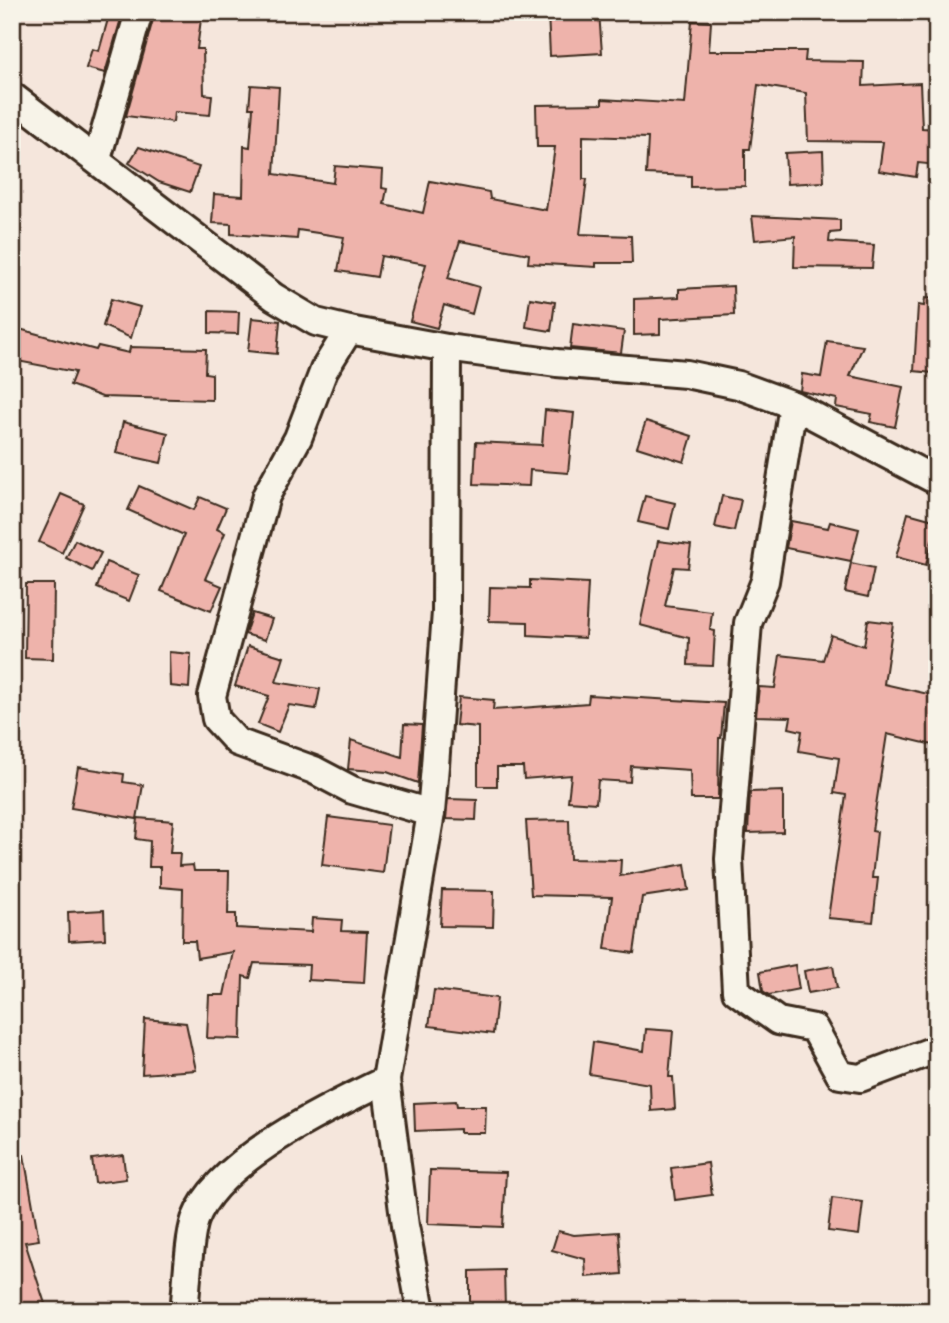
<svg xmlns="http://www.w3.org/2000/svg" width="949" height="1323" font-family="Itim,sans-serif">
<rect width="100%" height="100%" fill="#f5e6dc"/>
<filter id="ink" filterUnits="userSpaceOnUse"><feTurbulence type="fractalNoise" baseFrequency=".0143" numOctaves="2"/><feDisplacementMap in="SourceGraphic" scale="14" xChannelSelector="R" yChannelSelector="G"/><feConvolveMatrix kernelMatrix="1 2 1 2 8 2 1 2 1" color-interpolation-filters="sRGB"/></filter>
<g filter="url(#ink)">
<!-- building -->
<g fill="#eeb3ab" stroke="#3b2a1e" stroke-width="2">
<polygon points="110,12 123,12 105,73 86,68 92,49 99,51"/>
<polygon points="172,12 202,12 197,49 203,49 204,94 212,95 210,115 174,112 173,122 126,116 154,16 172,17"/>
<polygon points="548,12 599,12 602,53 550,56"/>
<polygon points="692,21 711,22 709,51 806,51 805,61 864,62 863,86 920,83 922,128 937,129 937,165 918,163 916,177 879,171 883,142 808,141 806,93 758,85 750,149 745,149 745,186 691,187 691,176 646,174 648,138 583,136 583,179 587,179 580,234 631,236 632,263 596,263 596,267 528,263 529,254 460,241 448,278 479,287 472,314 444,305 437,328 410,321 426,264 381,256 377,277 338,271 344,237 298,230 297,239 231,234 231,224 212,223 214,194 243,196 244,146 250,147 253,108 249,108 251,85 279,87 274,174 333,183 335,166 383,170 382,188 387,189 384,204 423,213 430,181 489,192 490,199 546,210 555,147 537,147 536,105 602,104 602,99 685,104"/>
<polygon points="139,147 199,167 190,192 159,182 129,163"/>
<polygon points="823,151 824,182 787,184 785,153"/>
<polygon points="752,216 840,220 840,232 830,233 829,242 874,245 872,268 794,267 795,236 755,240"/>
<polygon points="733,286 734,315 660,319 660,334 634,335 634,299 679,297 679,289"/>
<polygon points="530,298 555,302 551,331 526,327"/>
<polygon points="925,298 937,299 937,348 933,373 914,371 918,305 924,306"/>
<polygon points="111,299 140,307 131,338 103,326"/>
<polygon points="209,311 239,312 238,334 209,333"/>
<polygon points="252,318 280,321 277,354 248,351"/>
<polygon points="573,324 624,331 621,353 570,348"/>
<polygon points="12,327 96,350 98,346 129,353 130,347 206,349 205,373 212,374 212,400 102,397 70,385 75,372 12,360"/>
<polygon points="827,341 863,346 850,376 903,387 895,427 870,422 872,414 836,407 837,399 800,391 802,374 821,377"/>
<polygon points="545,410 574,413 568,473 530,470 529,486 474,484 476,442 542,445"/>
<polygon points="646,421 692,436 684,462 637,447"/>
<polygon points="123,422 168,433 161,463 116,453"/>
<polygon points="139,486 194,510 200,497 226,508 217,529 225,533 205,579 222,586 211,611 161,591 184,535 128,510"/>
<polygon points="61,494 84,504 62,553 39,542"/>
<polygon points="645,496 675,503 669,529 638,522"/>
<polygon points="722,496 741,500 734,531 715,527"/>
<polygon points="908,513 937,521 926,565 896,557"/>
<polygon points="791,521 828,528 830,522 859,529 851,561 786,548"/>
<polygon points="75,540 101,553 92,571 66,558"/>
<polygon points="658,541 691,545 688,568 674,567 665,606 712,612 710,630 715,631 713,666 688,665 689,638 640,625"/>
<polygon points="106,562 139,575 129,601 97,588"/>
<polygon points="851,563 874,568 868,597 845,592"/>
<polygon points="530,580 588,583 585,638 528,635 528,622 489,621 490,587 530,588"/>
<polygon points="26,584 54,584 53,659 25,658"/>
<polygon points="252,613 272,619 265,640 245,634"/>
<polygon points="868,620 893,623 884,684 937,696 937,746 887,734 872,831 877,832 872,878 878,878 873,922 828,918 846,795 834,793 839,758 799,751 802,731 789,728 791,717 756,716 759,687 775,688 780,655 823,660 831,635 864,646"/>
<polygon points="248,646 284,657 276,682 320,689 316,709 289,705 278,732 258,724 269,696 235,686"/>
<polygon points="169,652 191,654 189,688 170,686"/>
<polygon points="589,695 724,703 721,738 719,738 718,799 691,799 690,770 631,766 630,782 598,780 596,803 568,801 571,775 524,779 523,767 497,767 497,786 478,786 478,727 456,725 459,697 494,700 493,710 588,703"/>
<polygon points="404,724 422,725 418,783 387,772 348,769 351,740 402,757"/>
<polygon points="78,767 124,774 123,782 143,785 137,819 71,808"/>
<polygon points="783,791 783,832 748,833 750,792"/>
<polygon points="448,799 477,800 476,820 446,819"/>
<polygon points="328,817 389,825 383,873 322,865"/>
<polygon points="138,818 173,821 170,853 180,853 179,866 193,865 194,871 229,871 228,914 236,914 236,928 311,932 312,918 342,920 341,931 367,932 364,983 308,980 309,965 254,963 250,978 243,976 241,1039 207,1038 209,995 224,995 233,952 197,958 195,941 182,941 183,889 160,887 160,867 149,867 150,841 136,839"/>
<polygon points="569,820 570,859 621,860 620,876 685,864 689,890 642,897 634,953 605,949 612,897 531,895 526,821"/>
<polygon points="442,890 494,891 493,927 440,926"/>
<polygon points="104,910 105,939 69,941 68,912"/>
<polygon points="795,965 799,989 769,995 763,991 760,972"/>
<polygon points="833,966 837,988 808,993 804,971"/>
<polygon points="434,990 497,998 493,1034 429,1026"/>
<polygon points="145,1019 186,1023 196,1070 142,1074"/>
<polygon points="646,1029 673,1031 669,1077 673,1077 675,1109 651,1111 650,1084 589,1074 593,1042 644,1051"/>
<polygon points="456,1101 457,1106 486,1106 485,1133 460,1133 460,1129 415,1131 414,1103"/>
<polygon points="24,1155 39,1240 25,1242 46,1307 36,1311 12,1311 12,1156"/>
<polygon points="123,1155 126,1179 95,1183 92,1159"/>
<polygon points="708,1163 712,1195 675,1200 671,1168"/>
<polygon points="430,1170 506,1172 503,1227 428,1224"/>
<polygon points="832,1198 863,1202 859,1235 828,1231"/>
<polygon points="558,1231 574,1235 619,1232 622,1274 586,1277 585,1259 552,1250"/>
<polygon points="504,1270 505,1308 470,1309 470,1271"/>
</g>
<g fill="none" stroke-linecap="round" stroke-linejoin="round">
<defs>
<g id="minor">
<polyline points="12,96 274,297 316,322 349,330 447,348 557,363 686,374 738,385 793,405 937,481"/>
<polyline points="97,159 139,12"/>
<polyline points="349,330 324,370 298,438 266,496 212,696 216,719 237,742 314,770 352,790 431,813"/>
<polyline points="793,405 765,581 748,623 729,859 736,991 778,1021 814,1028 840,1075 860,1078 937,1049"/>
<path d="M184,1311c3,-24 4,-70 11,-91 22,-60 136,-114 191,-140"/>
<polyline points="424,1311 420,1305 405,1226 386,1080 431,813 435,766 446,612 447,348"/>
</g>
</defs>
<!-- minor casing -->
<use href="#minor" stroke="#3b2a1e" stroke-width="32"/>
<!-- minor -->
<use href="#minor" stroke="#f7f3e8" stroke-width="26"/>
</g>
</g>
<!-- margin -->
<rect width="949" height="1323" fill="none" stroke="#f7f3e8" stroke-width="42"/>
<rect x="21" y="21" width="907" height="1281" fill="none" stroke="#3b2a1e" stroke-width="2.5" filter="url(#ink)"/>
</svg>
